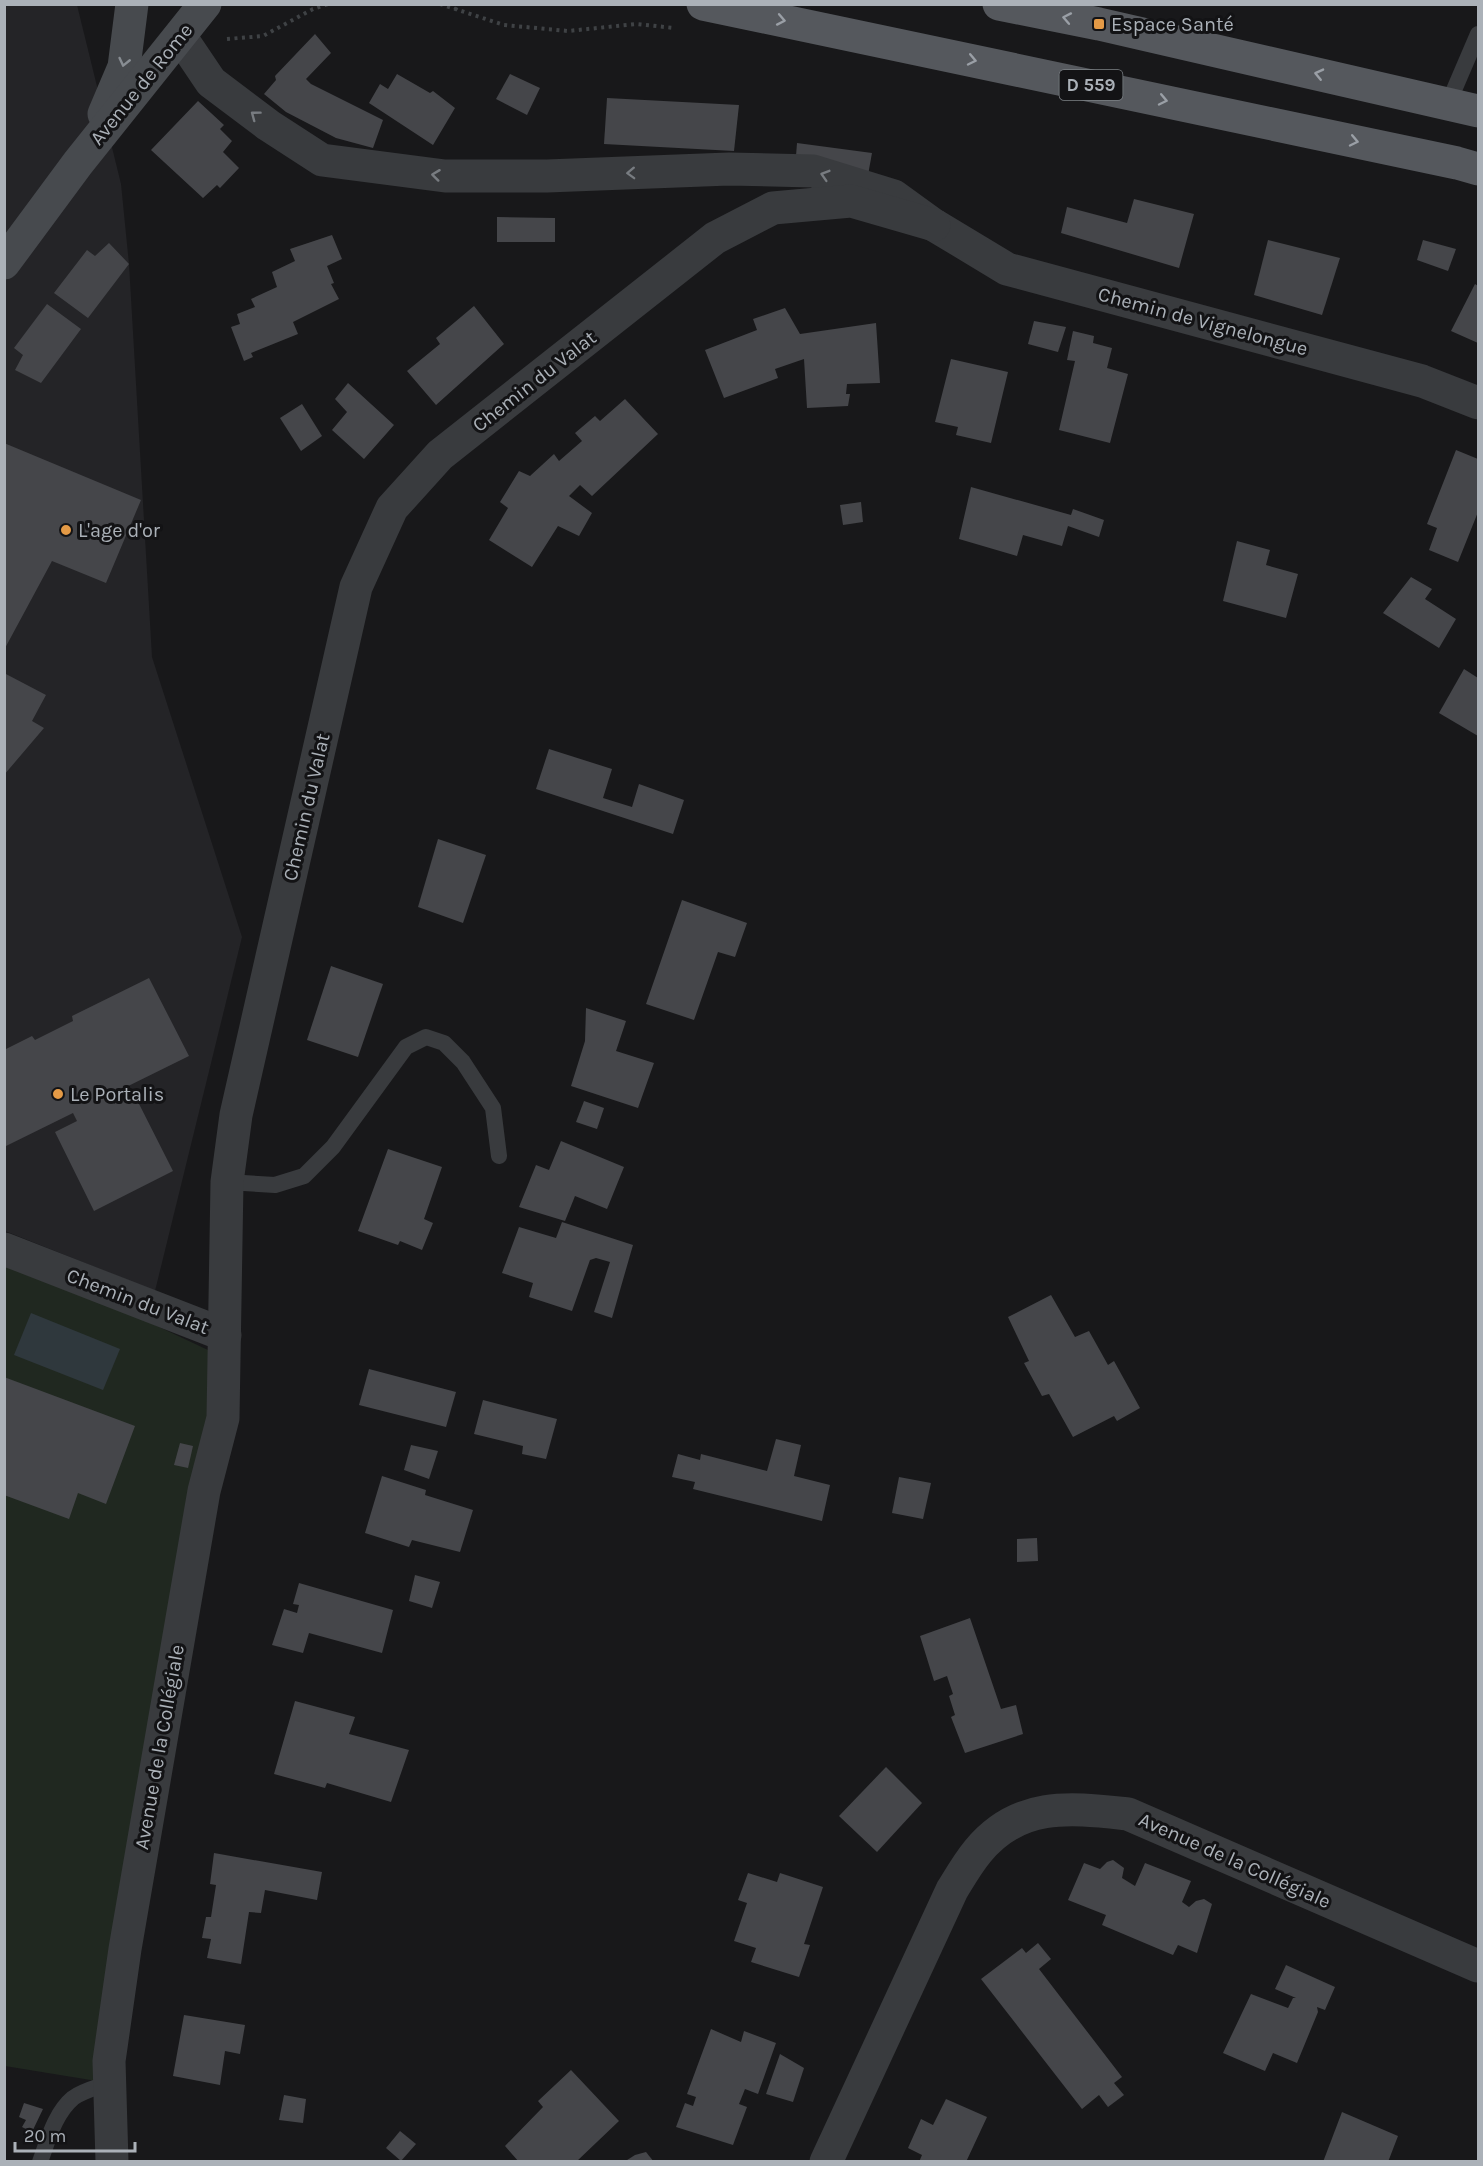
<svg xmlns="http://www.w3.org/2000/svg" width="1483" height="2166" font-family="Karla,sans-serif">
<rect width="100%" height="100%" fill="#18181a"/>
<!-- built -->
<polygon fill="#242427" points="4,5 77,5 121,184 129,264 152,657 242,937 155,1291 5,1231"/>
<!-- green -->
<polygon fill="#202820" points="4,1254 225,1358 109,2083 5,2066"/>
<!-- water -->
<polygon fill="#2f383d" points="31,1313 120,1349 103,1390 14,1355"/>
<!-- building -->
<g fill="#45464a">
<polygon points="315,34 331,53 306,79 311,84 383,120 373,148 336,138 286,112 264,94 276,80 275,76"/>
<polygon points="397,74 430,93 433,91 455,108 433,145 369,103 380,84 388,89"/>
<polygon points="510,74 540,88 527,115 496,99"/>
<polygon points="607,98 739,105 734,151 604,144"/>
<polygon points="198,101 224,125 220,129 232,141 223,152 239,168 220,188 217,185 203,198 151,150"/>
<polygon points="797,143 872,153 868,175 796,156"/>
<polygon points="1134,199 1194,214 1179,268 1061,233 1067,207 1127,223"/>
<polygon points="497,217 555,218 555,242 497,242"/>
<polygon points="332,235 342,259 327,266 334,283 331,284 339,299 293,322 298,334 251,353 253,357 244,361 231,327 240,324 237,314 255,307 251,299 277,287 272,272 295,261 290,249"/>
<polygon points="1268,240 1340,258 1322,315 1254,295"/>
<polygon points="1423,240 1456,249 1448,271 1417,260"/>
<polygon points="109,243 129,264 88,318 54,293 87,250 95,256"/>
<polygon points="1475,284 1478,286 1478,343 1451,331"/>
<polygon points="47,304 81,329 41,383 15,370 23,355 14,348"/>
<polygon points="474,306 504,344 436,405 407,371 440,344 436,338"/>
<polygon points="785,308 800,334 876,323 880,383 847,384 846,394 850,394 848,406 807,408 804,359 775,369 778,378 724,398 705,350 757,330 753,319"/>
<polygon points="1034,321 1066,327 1058,352 1028,344"/>
<polygon points="1073,331 1094,336 1093,343 1112,348 1107,368 1128,374 1110,443 1059,430 1075,361 1067,360"/>
<polygon points="951,359 1008,372 991,443 956,435 958,427 935,422"/>
<polygon points="348,383 394,425 364,459 332,430 347,412 335,399"/>
<polygon points="625,399 658,434 592,496 580,485 569,496 592,513 579,536 558,526 532,567 489,540 508,508 500,502 519,471 530,476 554,454 559,461 582,441 575,433 595,416 600,421"/>
<polygon points="302,404 322,436 301,451 280,418"/>
<polygon points="4,443 141,500 106,583 52,561 4,650"/>
<polygon points="1456,450 1478,459 1478,512 1458,562 1429,550 1437,528 1427,524"/>
<polygon points="971,487 1071,515 1073,509 1104,520 1099,537 1068,526 1062,546 1023,535 1017,556 959,539"/>
<polygon points="861,502 863,522 843,525 840,505"/>
<polygon points="1237,541 1270,550 1266,565 1298,574 1286,618 1223,601"/>
<polygon points="1411,577 1432,589 1425,599 1456,619 1439,648 1383,613"/>
<polygon points="1464,669 1478,678 1478,736 1439,713"/>
<polygon points="4,673 46,695 32,721 44,728 4,775"/>
<polygon points="549,749 612,769 603,798 632,807 639,784 684,800 673,834 536,789"/>
<polygon points="438,839 486,855 463,923 418,907"/>
<polygon points="682,900 747,923 735,957 718,952 694,1020 646,1004"/>
<polygon points="331,966 383,984 358,1057 307,1040"/>
<polygon points="149,978 189,1056 110,1095 114,1104 134,1094 173,1171 94,1211 55,1132 77,1121 73,1113 4,1147 4,1050 32,1036 35,1040 73,1021 72,1016"/>
<polygon points="586,1008 626,1021 616,1051 654,1063 638,1108 571,1086 585,1041"/>
<polygon points="584,1101 604,1108 597,1129 576,1122"/>
<polygon points="561,1141 624,1167 607,1209 575,1196 565,1221 519,1207 536,1165 549,1170"/>
<polygon points="388,1149 442,1167 424,1219 433,1223 422,1250 400,1241 398,1245 358,1231"/>
<polygon points="562,1222 633,1245 612,1318 594,1312 610,1262 596,1258 590,1260 572,1311 529,1297 533,1283 502,1273 519,1227 556,1238"/>
<polygon points="1051,1295 1075,1337 1089,1331 1108,1365 1114,1361 1140,1408 1117,1421 1114,1416 1073,1437 1049,1394 1042,1396 1024,1363 1029,1361 1008,1317"/>
<polygon points="369,1369 456,1392 446,1427 359,1405"/>
<polygon points="4,1377 135,1426 106,1504 78,1493 69,1519 4,1495"/>
<polygon points="483,1400 557,1419 546,1459 522,1454 523,1446 474,1434"/>
<polygon points="776,1439 801,1445 794,1476 830,1485 822,1521 693,1489 695,1482 672,1477 678,1454 700,1460 701,1454 767,1471"/>
<polygon points="180,1443 193,1446 188,1468 174,1465"/>
<polygon points="411,1445 438,1451 429,1479 404,1470"/>
<polygon points="382,1476 426,1490 425,1495 473,1510 460,1552 412,1540 409,1547 365,1533"/>
<polygon points="899,1477 931,1483 923,1519 892,1513"/>
<polygon points="1037,1538 1038,1561 1017,1562 1017,1539"/>
<polygon points="415,1575 440,1582 432,1608 409,1601"/>
<polygon points="299,1583 393,1610 382,1653 309,1633 303,1653 272,1645 284,1609 297,1613 299,1605 293,1604"/>
<polygon points="970,1618 1001,1709 1016,1705 1023,1734 965,1753 951,1717 955,1715 949,1696 953,1694 947,1676 934,1681 920,1636"/>
<polygon points="295,1701 355,1717 349,1734 409,1750 391,1802 327,1783 325,1788 274,1774"/>
<polygon points="886,1767 922,1803 877,1852 839,1816"/>
<polygon points="214,1853 322,1872 317,1900 265,1890 261,1913 249,1912 241,1964 207,1958 211,1939 202,1938 206,1917 211,1917 216,1885 210,1884"/>
<polygon points="1113,1860 1124,1868 1122,1878 1135,1886 1145,1863 1191,1881 1182,1902 1189,1907 1196,1901 1204,1899 1212,1904 1197,1953 1178,1945 1173,1955 1102,1925 1106,1915 1068,1900 1084,1863 1100,1869 1107,1862"/>
<polygon points="748,1873 777,1882 780,1873 823,1887 804,1944 810,1945 799,1977 751,1962 756,1948 734,1941 747,1903 738,1900"/>
<polygon points="1038,1943 1051,1959 1039,1969 1122,2077 1114,2083 1124,2095 1108,2107 1099,2095 1082,2109 981,1979 1022,1948 1026,1953"/>
<polygon points="1286,1965 1335,1987 1325,2010 1317,2007 1318,2012 1297,2063 1273,2053 1265,2071 1223,2053 1251,1994 1288,2008 1293,1998 1296,1998 1275,1989"/>
<polygon points="184,2015 245,2025 240,2054 225,2051 220,2085 173,2076"/>
<polygon points="711,2029 741,2042 744,2031 776,2043 758,2094 745,2089 739,2104 747,2107 733,2145 676,2127 685,2103 693,2106 696,2097 687,2094"/>
<polygon points="780,2054 804,2068 793,2102 766,2094"/>
<polygon points="571,2070 619,2121 576,2162 519,2162 505,2146 543,2107 538,2101"/>
<polygon points="284,2095 306,2099 303,2123 279,2120"/>
<polygon points="946,2099 987,2117 966,2162 919,2162 922,2155 908,2148 921,2119 933,2125"/>
<polygon points="24,2103 43,2109 32,2132 22,2127 26,2120 19,2117"/>
<polygon points="1342,2112 1398,2136 1388,2162 1323,2162"/>
<polygon points="400,2131 416,2144 401,2161 386,2148"/>
<polygon points="646,2152 654,2162 624,2162 635,2155"/>
</g>
<g fill="none" stroke-linecap="round" stroke-linejoin="round">
<!-- path -->
<g stroke="#3f4245" stroke-width="4" stroke-dasharray="3 4.5" stroke-linecap="butt">
<polyline points="440,4 504,25 568,31 637,24 674,28"/>
<polyline points="455,10 459,4"/>
<polyline points="227,39 263,36 313,9 328,4"/>
</g>
<!-- lane -->
<g stroke="#393b3e" stroke-width="16">
<polyline points="1448,104 1478,34"/>
<polyline points="227,1182 275,1185 304,1176 333,1147 406,1047 426,1037 444,1043 463,1062 493,1108 499,1156"/>
<path d="M40,2162c8,-22 15,-49 33,-64 9,-7 25,-11 36,-15"/>
</g>
<!-- street -->
<g stroke="#393b3e" stroke-width="33">
<polyline points="180,36 211,82 268,125 322,160 445,176 547,176 729,169 813,171 894,196 934,225 1007,269 1422,381 1478,403"/>
<polyline points="4,1249 225,1335"/>
<polyline points="112,2162 109,2061 125,1949 204,1491 223,1418 227,1182 236,1115 356,587 392,508 440,455 715,238 773,208 851,201 934,225"/>
<path d="M826,2162l126,-272c8,-13 16,-27 26,-39 41,-50 93,-43 150,-37l350,152"/>
</g>
<!-- secondary -->
<g stroke="#474a4e" stroke-width="33">
<polyline points="104,114 124,67 132,4"/>
<polyline points="4,263 78,163 205,4"/>
</g>
<!-- primary -->
<g stroke="#55585d" stroke-width="33">
<polyline points="703,4 1457,163 1478,169"/>
<polyline points="999,4 1099,24 1478,111"/>
</g>
</g>
<!-- one-way arrows -->
<defs><path id="oneway-chevron" d="M-2-3.5L2.5 0L-2 3.5" fill="none" stroke-width="1.6" stroke-linecap="round" stroke-linejoin="round" transform="scale(1.5)"/></defs>
<g stroke="#9a9fa6">
<use href="#oneway-chevron" transform="translate(1067 18) rotate(-169)"/>
<use href="#oneway-chevron" transform="translate(781 20) rotate(11)"/>
<use href="#oneway-chevron" transform="translate(972 60) rotate(12)"/>
<use href="#oneway-chevron" transform="translate(1319 74) rotate(-167)"/>
<use href="#oneway-chevron" transform="translate(1163 100) rotate(12)"/>
<use href="#oneway-chevron" transform="translate(1354 141) rotate(12)"/>
</g>
<use stroke="#888d93" href="#oneway-chevron" transform="translate(124 62) rotate(103)"/>
<g stroke="#787c81">
<use href="#oneway-chevron" transform="translate(255 115) rotate(-143)"/>
<use href="#oneway-chevron" transform="translate(631 173) rotate(178)"/>
<use href="#oneway-chevron" transform="translate(436 175) rotate(-173)"/>
<use href="#oneway-chevron" transform="translate(825 175) rotate(-163)"/>
</g>
<!-- markers -->
<g fill="#e49a46" stroke="#131315" stroke-width="2">
<rect x="1093" y="18" width="12" height="12" rx="3"/>
<circle cx="66" cy="530" r="6"/>
<circle cx="58" cy="1094" r="6"/>
</g>
<g text-anchor="middle" stroke-width="6" stroke-linejoin="round" paint-order="stroke">
<!-- shield labels -->
<rect fill="#131315" stroke="#7d8287" stroke-width="1.5" x="1059.5" y="70" width="63" height="30" rx="4.5"/>
<g font-size="18" font-weight="bold" fill="#abb1b8">
<text x="1091" y="91">D 559</text>
</g>
<!-- poi labels -->
<g font-size="20" fill="#abb1b8" stroke="#131315" text-anchor="start">
<text x="1111" y="31">Espace Santé</text>
<text x="78" y="537">L'age d'or</text>
<text x="70" y="1101">Le Portalis</text>
</g>
<!-- street labels -->
<g font-size="20" fill="#abb1b8" stroke="#131315">
<text transform="translate(141 84) rotate(-51)" y="7">Avenue de Rome</text>
<text transform="translate(1203 321) rotate(15)" y="7">Chemin de Vignelongue</text>
<text transform="translate(534 381) rotate(-38)" y="7">Chemin du Valat</text>
<text transform="translate(306 807) rotate(-77)" y="7">Chemin du Valat</text>
<text transform="translate(138 1301) rotate(21)" y="7">Chemin du Valat</text>
<text transform="translate(159 1747) rotate(-80)" y="7">Avenue de la Collégiale</text>
<text transform="translate(1235 1860) rotate(24)" y="7">Avenue de la Collégiale</text>
</g>
</g>
<!-- border -->
<rect width="1483" height="2166" fill="none" stroke="#abb1b8" stroke-width="12"/>
<!-- scale -->
<path d="M15 2142v9h120v-9" fill="none" stroke="#abb1b8" stroke-width="3"/>
<text x="24" y="2142" font-size="18" fill="#abb1b8" stroke="#131315" stroke-width="4.5" paint-order="stroke">20 m</text>
</svg>
